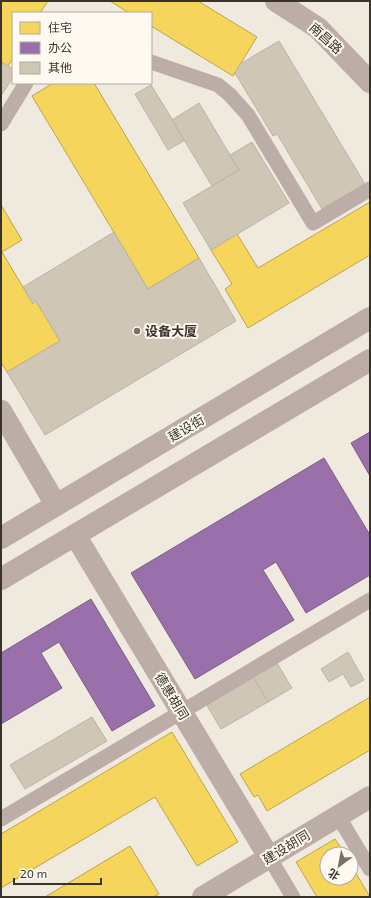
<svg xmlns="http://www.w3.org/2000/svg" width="371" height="898" font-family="'Exo 2','Noto Sans SC',sans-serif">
<rect width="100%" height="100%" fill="#f0e9de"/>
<!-- homes -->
<g fill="#f6d55c" stroke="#bda44d">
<polygon points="1,1 48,1 40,13 13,13 13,58 8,66 1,62"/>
<polygon points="110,1 198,1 257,37 233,76 151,26 151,13 129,13"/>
<polygon points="53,83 94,83 199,258 148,289 32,96"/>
<polygon points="370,202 370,255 248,328 225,289 232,284 211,250 237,234 258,268"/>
<polygon points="1,205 22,240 2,252 33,304 36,301 60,341 7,372 1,362"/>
<polygon points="370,697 370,750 267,811 258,795 254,797 240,774"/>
<polygon points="172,732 238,842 197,866 155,797 1,888 1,834"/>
<polygon points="335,839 345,854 327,854 327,878 351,878 351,865 370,897 317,897 296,862"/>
<polygon points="130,846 159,894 153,897 45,897"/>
</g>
<!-- offices -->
<g fill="#9970ab" stroke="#7c5e85">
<polygon points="370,432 370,476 351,443"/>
<polygon points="324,458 370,535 370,575 306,613 276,562 263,570 294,620 195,679 131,573"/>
<polygon points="91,599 155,706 112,731 59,642 41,653 62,688 1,724 1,653"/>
</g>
<!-- building -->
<g fill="#d0c6b5" stroke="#b8b3aa">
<polygon points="279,41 365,184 322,209 277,134 273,136 235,73 240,64"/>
<polygon points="1,62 13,69 13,77 1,96"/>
<polygon points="151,85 185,140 168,150 135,94"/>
<polygon points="199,103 239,170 212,186 172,120"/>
<polygon points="252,142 289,203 211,250 183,203 239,170 230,155"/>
<polygon points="114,232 148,289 199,258 236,321 45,435 7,372 60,341 36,301 33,304 23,287"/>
<polygon points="348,652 364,680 351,687 343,674 329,682 321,669"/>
<polygon points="277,663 292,688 268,702 253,677"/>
<polygon points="253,677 268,702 221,729 206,704"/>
<polygon points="92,717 107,741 25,789 10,765"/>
</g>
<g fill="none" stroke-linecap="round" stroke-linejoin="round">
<!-- service -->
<g stroke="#bdada8" stroke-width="15">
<polyline points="151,62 218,85 230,95 248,115 313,223 370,189"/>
<polyline points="1,124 26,83"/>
<polyline points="338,816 370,869"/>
<polyline points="1,819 370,600"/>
<polyline points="269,857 293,897"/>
</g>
<!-- minor -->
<g stroke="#bdada8" stroke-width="22">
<polyline points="1,411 56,505"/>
<polyline points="75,535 269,857"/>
<polyline points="203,897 370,797"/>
</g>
<!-- tertiary -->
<polyline stroke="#bdada8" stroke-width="22" points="276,1 318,28 370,82"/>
<!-- secondary -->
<g stroke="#bcaca5" stroke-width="22">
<polyline points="1,538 370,318"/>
<polyline points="1,579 370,360"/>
</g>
</g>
<!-- markers -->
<circle fill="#78736a" stroke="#fefaf1" stroke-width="1.5" cx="137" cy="331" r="4"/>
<g text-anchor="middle" stroke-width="4" stroke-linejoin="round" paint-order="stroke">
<!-- street labels -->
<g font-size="13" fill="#38332b" stroke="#fefaf1">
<text transform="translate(326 38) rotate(42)" y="5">南昌路</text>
<text transform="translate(186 428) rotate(-31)" y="5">建设街</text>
<text transform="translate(172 696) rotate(59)" y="5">德惠胡同</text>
<text transform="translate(286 847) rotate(-31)" y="5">建设胡同</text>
</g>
<!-- poi labels -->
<g font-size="13" font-weight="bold" fill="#38332b" stroke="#fefaf1" text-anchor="start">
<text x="145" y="336">设备大厦</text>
</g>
</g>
<!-- border -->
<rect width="371" height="898" fill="none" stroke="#38332b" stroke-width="4"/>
<!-- legend -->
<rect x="12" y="12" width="140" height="72" fill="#fefaf1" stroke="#afaaa2"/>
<rect x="20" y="22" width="20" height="12" fill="#f6d55c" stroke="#afaaa2"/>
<text x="48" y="32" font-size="12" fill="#38332b">住宅</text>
<rect x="20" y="42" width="20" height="12" fill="#9970ab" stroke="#afaaa2"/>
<text x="48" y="52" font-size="12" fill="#38332b">办公</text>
<rect x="20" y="62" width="20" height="12" fill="#d0c6b5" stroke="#afaaa2"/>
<text x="48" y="72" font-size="12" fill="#38332b">其他</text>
<!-- north arrow -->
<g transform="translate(339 866) rotate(212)"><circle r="19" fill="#fefaf1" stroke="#afaaa2"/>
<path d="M0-3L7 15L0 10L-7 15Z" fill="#78736a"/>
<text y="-6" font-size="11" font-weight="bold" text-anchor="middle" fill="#38332b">北</text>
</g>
<!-- scale -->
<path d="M14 878v6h87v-6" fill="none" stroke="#38332b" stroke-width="2"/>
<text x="20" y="878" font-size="12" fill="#38332b" stroke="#fefaf1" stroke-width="3" paint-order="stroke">20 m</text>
</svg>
